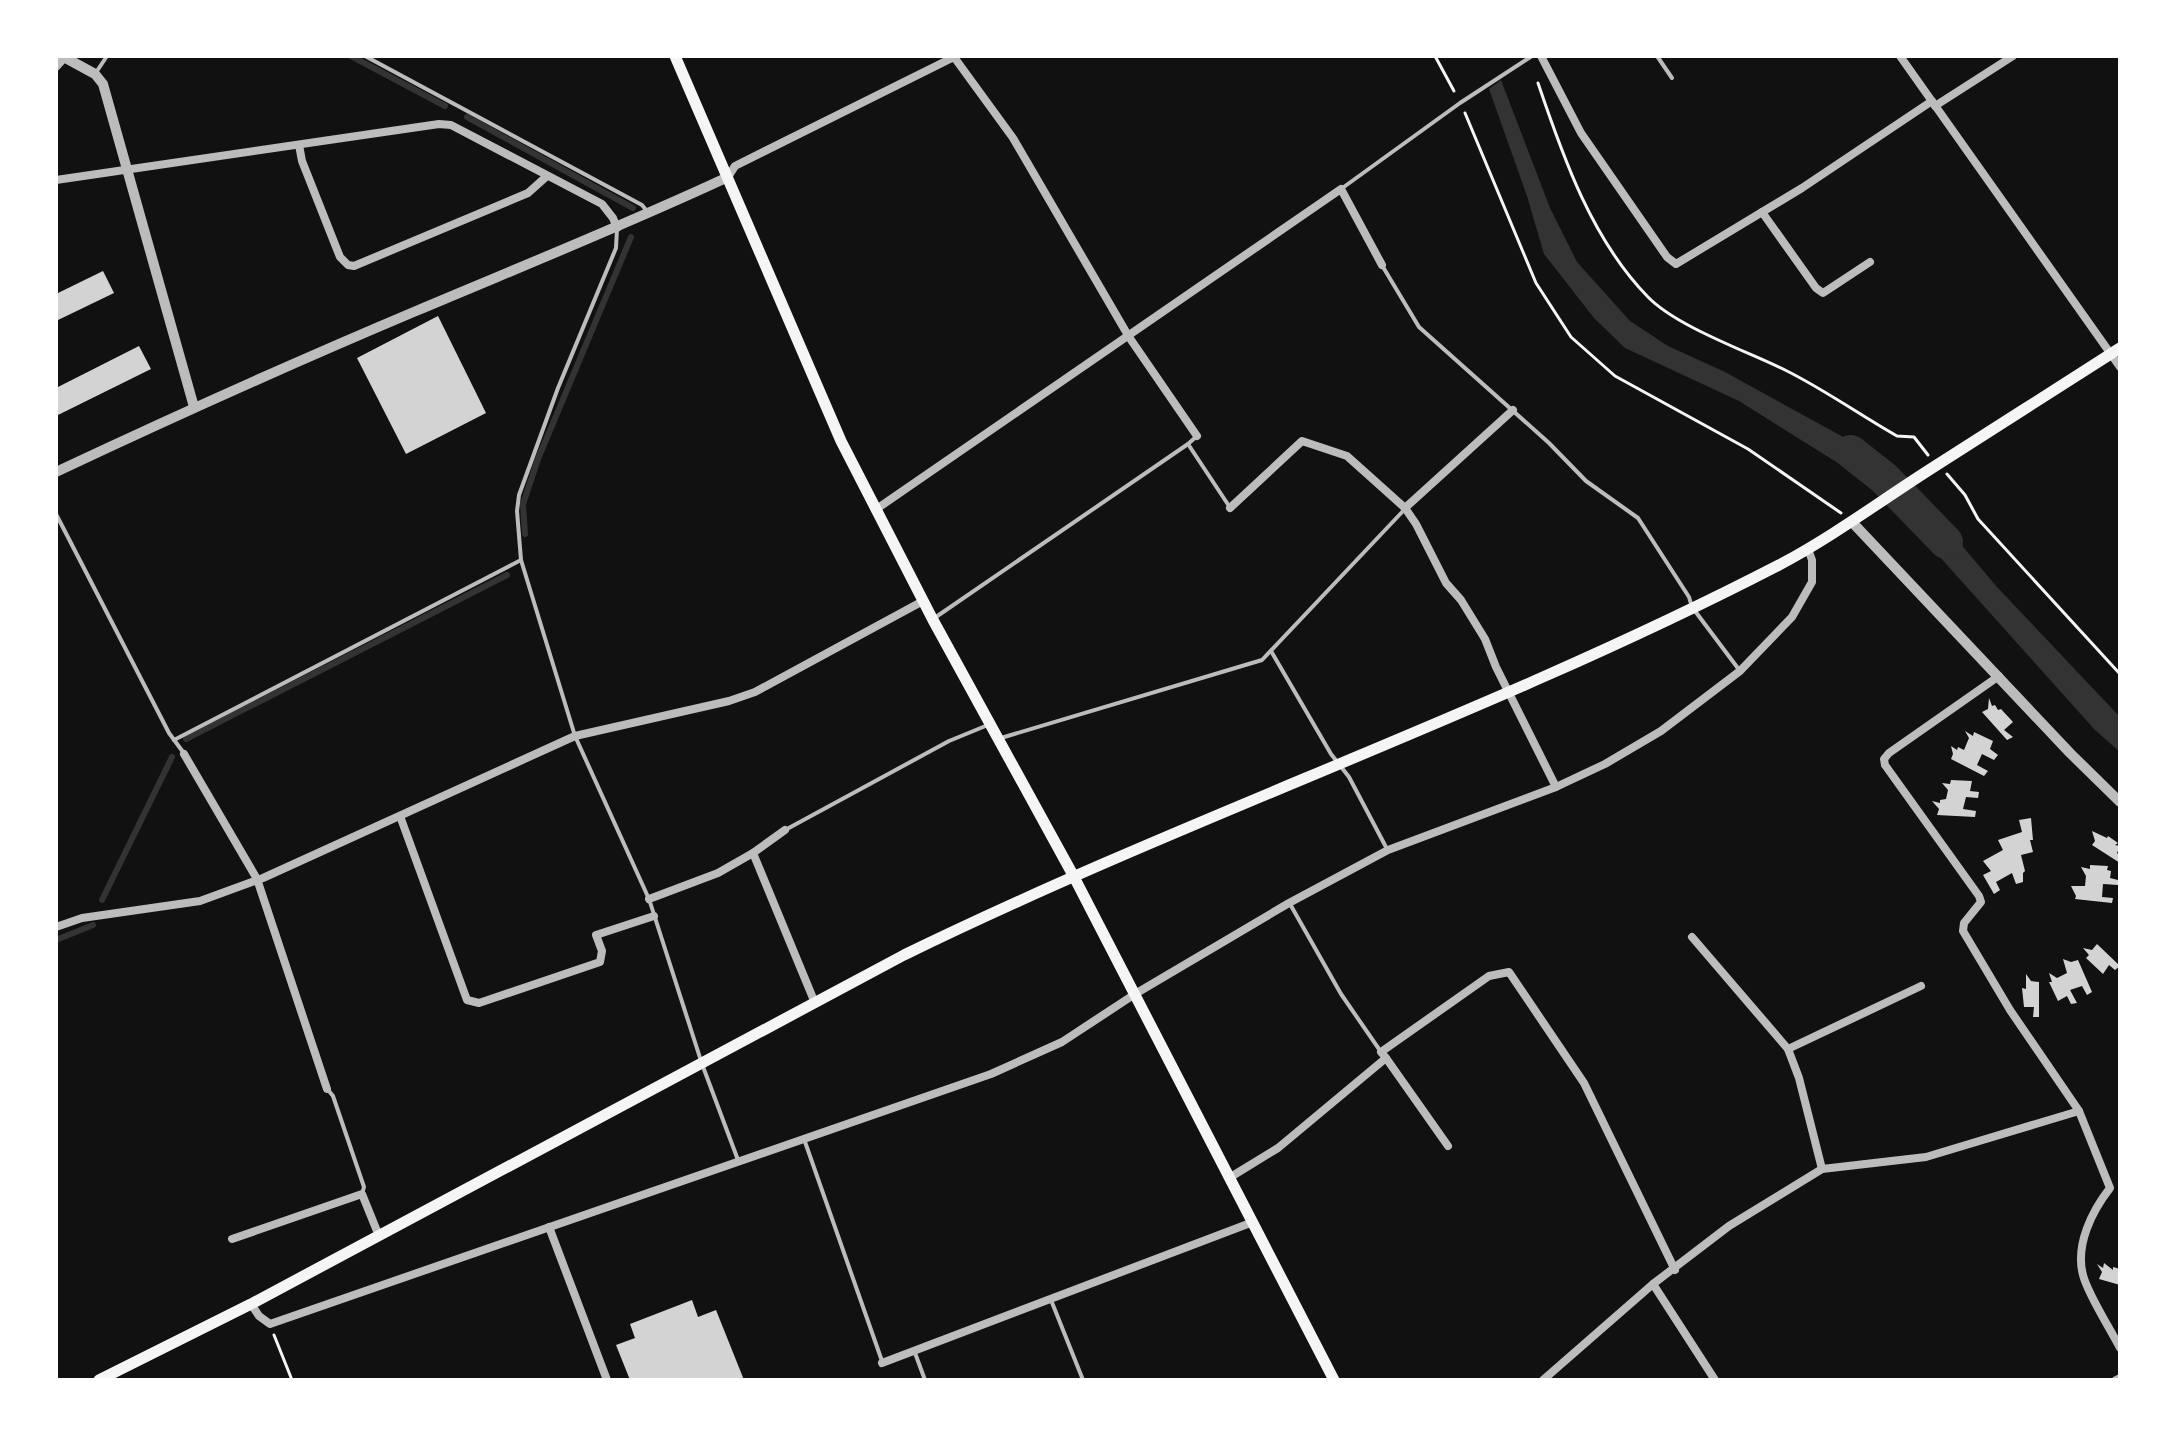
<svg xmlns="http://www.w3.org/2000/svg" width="2176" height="1436" font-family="Lato,sans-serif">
<rect width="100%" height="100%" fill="#111"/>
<!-- water -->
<g fill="#333">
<polygon points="1501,80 1550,208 1577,262 1630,321 1668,346 1725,372 1845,438 1893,476 1874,489 1857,475 1739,401 1625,348 1594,318 1544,254 1527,196 1489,89"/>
<polygon points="1926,503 1997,587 2120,717 2120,752 2095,730 1904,517"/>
</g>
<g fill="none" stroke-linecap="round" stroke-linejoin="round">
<!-- stream -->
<g stroke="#333" stroke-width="6">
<polyline points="351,56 445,106"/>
<polyline points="467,117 633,208"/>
<polyline points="525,534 523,504 538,459 631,237"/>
<polyline points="186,739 507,575"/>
<polyline points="102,900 172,757"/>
<polyline points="56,940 93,925"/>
</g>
<!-- river -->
<polyline stroke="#333" stroke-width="34" points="1851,452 1884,478 1946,542"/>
</g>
<!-- building -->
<g fill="#d3d3d3">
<polygon points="103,271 114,293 56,321 56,294"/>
<polygon points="438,316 486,413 406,454 357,358"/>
<polygon points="139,346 151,369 56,416 56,388"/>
<polygon points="1989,698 1992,706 1995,705 1998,710 2001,709 2013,722 2004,730 2013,737 2007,740 1982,712 1988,709"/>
<polygon points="1965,731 1973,736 1974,732 1993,741 1990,749 1998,755 1994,760 1982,754 1977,765 1988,771 1984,776 1951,759 1953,754 1951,746 1957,750 1958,747 1964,750 1969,738"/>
<polygon points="1951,780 1972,781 1970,791 1979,792 1978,798 1966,797 1963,809 1976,811 1975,817 1937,815 1939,809 1932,801 1940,803 1940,800 1946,799 1948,790 1942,783 1950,784"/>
<polygon points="2031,818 2033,840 2030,840 2033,852 2021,855 2025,871 2023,873 2023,882 2016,884 2012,873 1996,882 2000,890 1994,894 1983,875 1991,871 1983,861 2003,850 1998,840 2022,832 2019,820"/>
<polygon points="2092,831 2107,838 2108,836 2118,843 2115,845 2120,846 2117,853 2120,856 2120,863 2092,845 2095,841"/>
<polygon points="2090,865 2108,866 2107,870 2111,871 2110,878 2118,880 2118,885 2103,884 2102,897 2113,898 2112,903 2075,899 2076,896 2071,886 2085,886 2086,876 2081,867 2090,869"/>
<polygon points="2097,944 2120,966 2115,970 2109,965 2103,974 2086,958 2089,955 2083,948 2092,950"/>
<polygon points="2063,959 2071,962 2078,960 2092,992 2087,995 2082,986 2070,990 2077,1003 2071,1004 2067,996 2058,1001 2049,982 2052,982 2049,973 2057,978 2067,973"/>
<polygon points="2026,974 2031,981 2039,982 2039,1017 2033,1017 2034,1007 2024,1007 2022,988 2026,989"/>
<polygon points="2104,1263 2113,1270 2113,1267 2120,1269 2120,1285 2099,1279 2102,1272 2097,1264 2103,1268"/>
<polygon points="692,1300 698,1317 716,1310 744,1380 630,1380 616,1345 635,1338 630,1324"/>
</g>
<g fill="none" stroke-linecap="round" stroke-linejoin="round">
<!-- path -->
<g stroke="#f5f5f5" stroke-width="3">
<polyline points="1435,56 1454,91"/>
<path d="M1538,83c25,74 54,157 110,214 29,30 101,55 139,74 38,19 73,44 110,65l17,1 14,18"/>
<polyline points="1465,113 1536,283 1571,337 1615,376 1748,449 1841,513"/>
<polyline points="1947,474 1965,495 1978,519 2120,674"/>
<polyline points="274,1335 292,1380"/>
</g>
<!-- service -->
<g stroke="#bcbcbc" stroke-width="4">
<polyline points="365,56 642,205 646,210"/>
<polyline points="1657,56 1672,78"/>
<polyline points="95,74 107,56"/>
<polyline points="1341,189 1460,103 1532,56"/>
<polyline points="617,228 616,248 558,388 519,495 517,511 521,560 575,736 649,899 702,1064 738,1160"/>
<polyline points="1383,267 1419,327 1549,443 1586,481 1638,518 1689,597 1692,607 1740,671"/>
<polyline points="1197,436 1188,444 1229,506"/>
<polyline points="56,514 169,733 183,752"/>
<polyline points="933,619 1188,444"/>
<polyline points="1271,651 1331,754 1349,777 1387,849"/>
<polyline points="1001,738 1262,660 1404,510"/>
<polyline points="174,740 521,560"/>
<polyline points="787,829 949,741 988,725"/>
<polyline points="1290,904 1341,994 1381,1052"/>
<polyline points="329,1091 333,1096 364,1187 362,1194"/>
<polyline points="804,1139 882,1361"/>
<polyline points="1051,1300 1083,1380"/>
<polyline points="915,1353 925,1380"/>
</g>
<!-- minor -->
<g stroke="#bcbcbc" stroke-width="8">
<polyline points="1541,56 1581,133 1667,257 1676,264 1802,188 1932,101"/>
<polyline points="1900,56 2120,367"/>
<polyline points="56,67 65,57"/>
<polyline points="1935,106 2013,56"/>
<polyline points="299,145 302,161 340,257 348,265 354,266 528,193 547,176"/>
<polyline points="728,177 735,166 954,57 1013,138 1129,337 1197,436"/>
<polyline points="56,180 439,124 451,125 602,204 613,218 617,228"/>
<polyline points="1762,212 1816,288 1823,293 1870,262"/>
<polyline points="1230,508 1302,441 1347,456 1405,508 1416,524 1446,583 1461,600 1485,639 1496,667 1556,787"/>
<polyline points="1405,508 1513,410"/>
<polyline points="875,510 1341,189 1382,265"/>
<path d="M1999,676l-110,77 -5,6 1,6 94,131 2,6 -17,21 -1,8 47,79 69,101 31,77c-18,23 -35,57 -27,87 5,20 27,53 37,73"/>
<polyline points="184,754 257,879 327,1089"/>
<polyline points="400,816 467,1000 479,1003 600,962 602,951 596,935 654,916"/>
<polyline points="753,853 815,1003"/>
<polyline points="649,899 718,873 753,853 785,830"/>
<polyline points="56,927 82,918 200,901 263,878 575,736 729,701 755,692 923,601"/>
<polyline points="1692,937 1788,1049 1799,1078 1822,1169"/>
<polyline points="1788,1049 1921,986"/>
<polyline points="1386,1058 1448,1146"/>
<polyline points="1229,1178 1278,1148 1386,1058 1381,1052 1489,976 1509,972 1584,1083 1675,1270"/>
<polyline points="549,1227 607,1380"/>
<polyline points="232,1239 362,1194 379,1236"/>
<polyline points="1653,1284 1715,1380"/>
<polyline points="251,1304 259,1316 270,1324 991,1074 1062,1042 1135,994 1289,903 1388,850 1556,787 1605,764 1661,731 1740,671 1792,617 1812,582 1812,560 1808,549"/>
<polyline points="882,1363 1253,1222"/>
<polyline points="1543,1380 1653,1284 1729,1226 1822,1169 1926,1157 2079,1111"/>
<polyline points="2116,1380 2120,1378"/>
</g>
<!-- tertiary -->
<g stroke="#bcbcbc" stroke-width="10">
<polyline points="62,56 95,74 103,84 194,407"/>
<path d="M56,472c119,-56 239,-110 360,-161 104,-44 209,-86 312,-134"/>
<polyline points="1852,522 2070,753 2120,802"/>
</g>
<!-- secondary -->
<g stroke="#f5f5f5" stroke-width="11">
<polyline points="675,56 841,441 933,620 1073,875 1334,1380"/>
<path d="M99,1380l152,-76 653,-349c287,-140 591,-243 875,-390 53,-28 100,-63 150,-95 64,-41 127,-81 191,-122"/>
</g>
</g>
<!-- border -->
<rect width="2176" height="1436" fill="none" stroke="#ffffff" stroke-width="116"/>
</svg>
